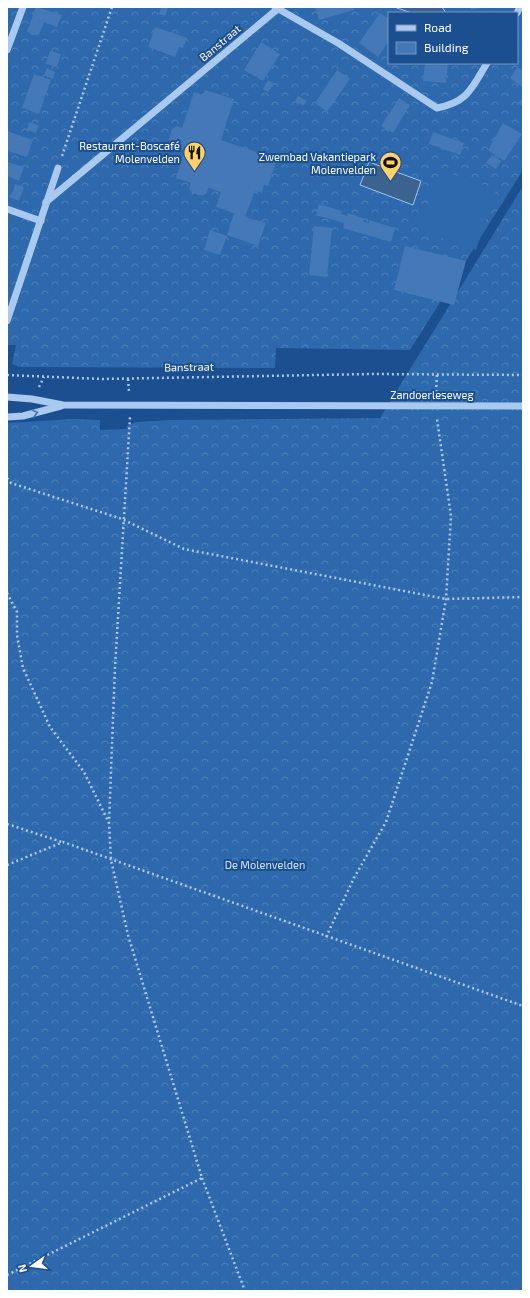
<svg xmlns="http://www.w3.org/2000/svg" width="530" height="1298" font-family="'Exo 2',sans-serif">
<defs>
<pattern id="forest-crowns" width="20" height="18" patternUnits="userSpaceOnUse"><rect width="20" height="18" fill="#2e69ad"/><path d="M2 6a3 3 0 1 1 6 0M12 15a3 3 0 1 1 6 0" fill="none" stroke="#4d80b9"/></pattern>
</defs>
<rect width="100%" height="100%" fill="#1b4f8f"/>
<!-- forest -->
<g fill="url(#forest-crowns)" fill-rule="evenodd">
<path d="M7,7h516v163l-113,180 -134,-2 -1,20 -256,-1 -7,-3 4,-19h-9zM389,13h128v50h-128z"/>
<polygon points="523,186 523,1291 7,1291 7,423 74,419 100,420 100,430 126,429 127,426 136,422 171,420 380,418"/>
</g>
<!-- pitch -->
<polygon fill="#2e69ad" points="440,170 496,190 476,250 419,229"/>
<!-- water -->
<g fill="#3c6290" stroke="#9cc4f0">
<polygon points="394,7 442,7 446,13 412,13"/>
<polygon points="369,162 421,181 413,205 360,185"/>
</g>
<!-- building -->
<g fill="#4478b7">
<polygon points="36,7 62,15 57,27 44,22 39,35 32,35 27,31"/>
<polygon points="161,7 168,8 165,16 159,14"/>
<polygon points="315,7 353,7 354,10 319,20"/>
<polygon points="470,7 480,7 480,8 471,10"/>
<polygon points="380,13 389,19 389,41 378,57 359,43"/>
<polygon points="155,27 187,38 183,48 179,47 175,57 148,47"/>
<polygon points="261,42 280,54 263,81 244,70"/>
<polygon points="50,51 61,54 57,67 46,64"/>
<polygon points="425,63 448,63 446,83 423,81"/>
<polygon points="518,67 523,71 523,88 510,78"/>
<polygon points="47,68 55,72 53,79 44,75"/>
<polygon points="337,70 350,79 327,112 315,103"/>
<polygon points="34,74 51,80 39,114 22,108"/>
<polygon points="268,80 274,84 268,92 263,89"/>
<polygon points="205,90 234,99 221,140 277,159 268,186 264,185 262,193 255,191 245,217 266,223 258,246 227,235 234,213 216,207 221,192 208,188 207,193 202,196 192,193 189,188 191,183 176,178 185,149 171,144 169,139 172,129 177,126 182,128 194,92 203,95"/>
<polygon points="298,96 307,101 303,106 295,101"/>
<polygon points="523,97 523,107 518,103"/>
<polygon points="399,98 410,105 393,133 381,126"/>
<polygon points="29,122 39,125 36,133 27,130"/>
<polygon points="503,123 522,134 504,161 488,150"/>
<polygon points="7,131 33,140 27,157 7,151"/>
<polygon points="433,132 464,143 460,155 429,144"/>
<polygon points="492,155 501,161 496,169 486,163"/>
<polygon points="7,162 24,167 19,181 7,176"/>
<polygon points="15,184 24,187 19,201 9,197 10,194 12,195"/>
<polygon points="319,204 342,211 341,214 347,216 348,213 363,218 362,221 369,223 369,220 395,228 391,242 343,228 344,223 316,215"/>
<polygon points="314,226 332,228 327,277 309,275"/>
<polygon points="210,230 227,236 220,255 204,250"/>
<polygon points="405,246 466,261 454,305 394,290"/>
</g>
<g fill="none" stroke-linecap="round" stroke-linejoin="round">
<!-- path -->
<g stroke="#a9c9ee" stroke-width="2.5" stroke-dasharray="2 3" stroke-linecap="butt">
<polyline points="62,156 112,7"/>
<polyline points="7,375 102,379 372,374 523,375"/>
<polyline points="128,379 129,392"/>
<polyline points="39,387 44,377"/>
<polyline points="436,392 437,374"/>
<polyline points="7,478 11,483 122,519 184,549 446,599 523,597"/>
<polyline points="7,593 17,612 17,635 23,668 50,727 84,772 109,823"/>
<polyline points="7,824 62,842"/>
<polyline points="7,865 63,842 523,1006"/>
<polyline points="326,937 354,878 386,822 432,682 446,599 451,516 437,419"/>
<polyline points="202,1178 245,1291"/>
<polyline points="7,1275 202,1178 128,935 111,860 109,823 115,667 130,417"/>
</g>
<!-- minor -->
<g stroke="#a9c9ee" stroke-width="7">
<path d="M275,7l63,36 99,65c31,-6 35,-20 50,-45"/>
<polyline points="517,13 520,7"/>
<polyline points="7,50 23,7"/>
<polyline points="46,202 280,7"/>
<polyline points="7,209 41,221"/>
<polyline points="7,321 58,168"/>
<polyline points="7,397 32,399 63,405 523,406"/>
<polyline points="7,417 23,416 61,406"/>
</g>
</g>
<!-- one-way arrows -->
<defs><path id="oneway-chevron" d="M-2-3.5L2.5 0L-2 3.5" fill="none" stroke-width="1.6" stroke-linecap="round" stroke-linejoin="round"/></defs>
<use stroke="#4674ac" href="#oneway-chevron" transform="translate(35 413) rotate(-15)"/>
<!-- icons -->
<defs>
<symbol id="restaurant-pin" viewBox="-11 -11 22 30"><path d="M0 17L-7.5 6A9.5 9.5 0 1 1 7.5 6Z" fill="#ffd166" stroke="#1b4f8f"/><path d="M-5-6h1v4h1v-4h1v4h1v-4h1v5L-1.5 .5V6h-2V.5L-5-1ZM5-6V6H3V1.5H1.5Q1.5-4 5-6Z" fill="#111"/></symbol>
<symbol id="stadium-pin" viewBox="-11 -11 22 30"><path d="M0 17L-7.5 6A9.5 9.5 0 1 1 7.5 6Z" fill="#ffd166" stroke="#1b4f8f"/><path d="M0-5a6.5 5 0 1 0 0 10a6.5 5 0 1 0 0-10ZM-3.5-1.8h7v3.6h-7Z" fill="#111"/></symbol>
</defs>
<g fill-rule="evenodd">
<use href="#restaurant-pin" x="182" y="140" width="25" height="34"/>
<use href="#stadium-pin" x="378" y="150" width="25" height="34"/>
</g>
<g text-anchor="middle" stroke-width="4" stroke-linejoin="round" paint-order="stroke">
<!-- street labels -->
<g font-size="11" fill="#fff" stroke="#1b4f8f">
<text transform="translate(220 43) rotate(-40)" y="4">Banstraat</text>
<text transform="translate(189 367) rotate(-1)" y="4">Banstraat</text>
<text x="432" y="399">Zandoerleseweg</text>
</g>
<!-- poi labels -->
<g font-size="11" fill="#fff" stroke="#1b4f8f" text-anchor="end">
<text x="180" y="150">Restaurant-Boscafé<tspan x="180" dy="13">Molenvelden</tspan></text>
<text x="376" y="161">Zwembad Vakantiepark<tspan x="376" dy="13">Molenvelden</tspan></text>
</g>
<!-- park labels -->
<g font-size="11" fill="#cfe3fa" stroke="#1b4f8f">
<text x="265" y="869">De Molenvelden</text>
</g>
</g>
<!-- border -->
<rect width="530" height="1298" fill="none" stroke="#ffffff" stroke-width="16"/>
<!-- legend -->
<rect x="388" y="12" width="130" height="52" fill="#1b4f8f" stroke="#7695bc"/>
<rect x="396" y="25" width="20" height="6" fill="#a9c9ee" stroke="#7695bc"/>
<text x="424" y="32" font-size="12" fill="#ffffff">Road</text>
<rect x="396" y="42" width="20" height="12" fill="#4478b7" stroke="#7695bc"/>
<text x="424" y="52" font-size="12" fill="#ffffff">Building</text>
<!-- north arrow -->
<g transform="translate(32 1266) rotate(256)" stroke="#1b4f8f" stroke-width="3" paint-order="stroke">
<path d="M0-3L7 15L0 10L-7 15Z" fill="#ffffff"/>
<text y="-6" font-size="11" font-weight="bold" text-anchor="middle" fill="#ffffff">N</text>
</g>
</svg>
